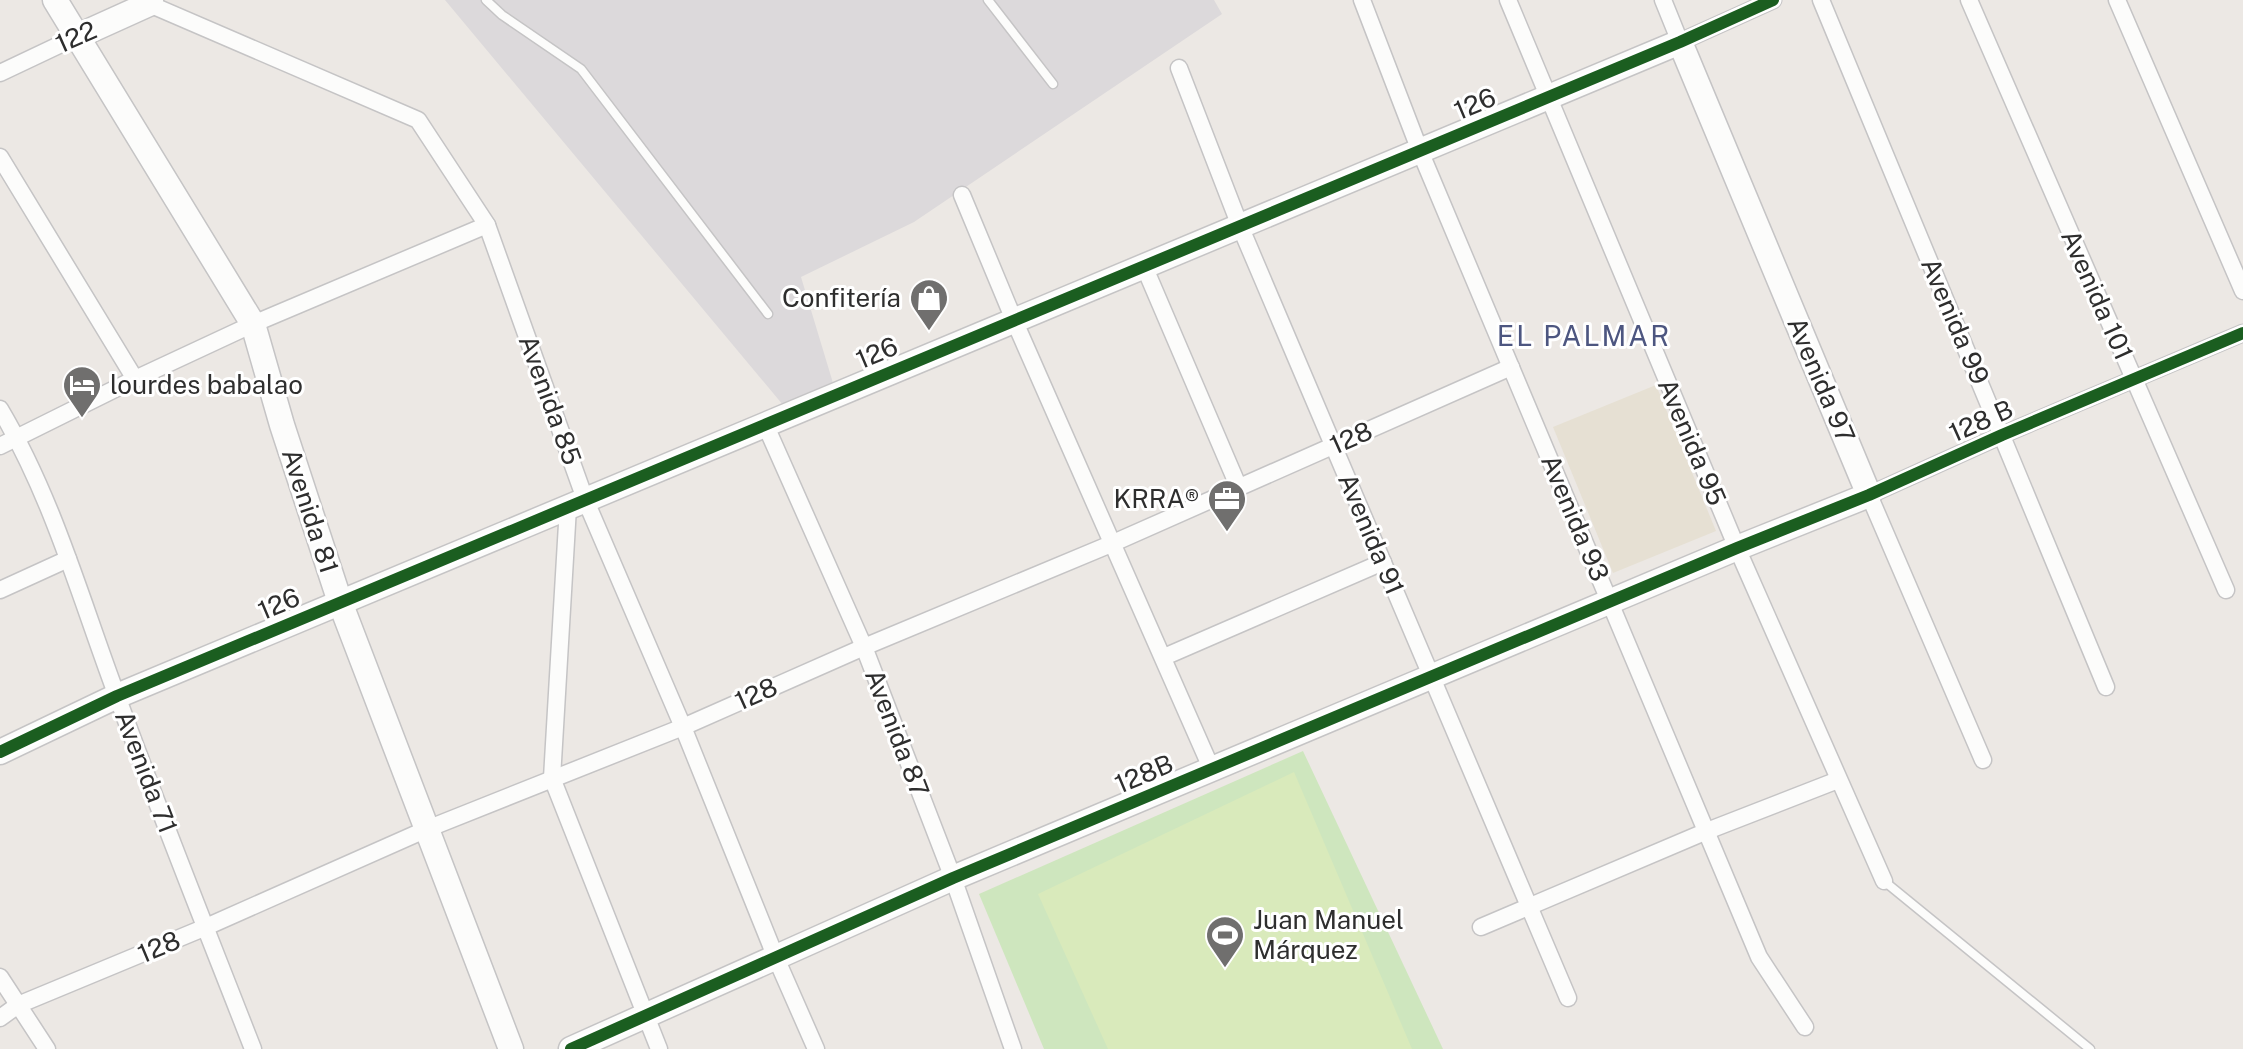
<svg xmlns="http://www.w3.org/2000/svg" width="2243" height="1049" font-family="'Public Sans',sans-serif">
<rect width="100%" height="100%" fill="#ece8e4"/>
<!-- industrial -->
<polygon fill="#dcd9db" points="445,0 1214,0 1222,14 914,222 801,277 833,383 783,405"/>
<!-- education -->
<polygon fill="#e6e0d3" points="1656,385 1716,531 1613,573 1553,427"/>
<!-- green -->
<polygon fill="#cee6be" points="1303,751 1443,1049 1044,1049 979,894"/>
<!-- pitch -->
<polygon fill="#d9eabb" points="1294,772 1412,1049 1108,1049 1038,894"/>
<g fill="none" stroke-linecap="round" stroke-linejoin="round">
<defs>
<g id="lane">
<polyline points="486,0 502,15 581,69 768,314"/>
<polyline points="988,0 1053,84"/>
<polyline points="1884,881 2090,1049"/>
</g>
<g id="street">
<polyline points="1362,0 1420,151 1759,957 1805,1027"/>
<polyline points="1508,0 1737,548 1884,881"/>
<polyline points="1663,0 1680,42 1773,0"/>
<polyline points="1821,0 2106,687"/>
<polyline points="1969,0 2226,590"/>
<polyline points="2117,0 2243,291"/>
<polyline points="149,4 418,120 487,225 585,499 683,727 776,958 816,1049"/>
<polyline points="1179,68 1240,226 1568,998"/>
<polyline points="0,73 76,37"/>
<polyline points="0,157 135,379"/>
<polyline points="962,195 1014,320 1212,770"/>
<polyline points="1144,266 1239,488"/>
<path d="M0,409c53,89 81,191 117,287 43,118 90,235 136,353"/>
<polyline points="765,424 864,647 953,878 1013,1049"/>
<polyline points="0,446 135,379 253,324 487,225"/>
<polyline points="568,507 552,778 659,1049"/>
<polyline points="0,590 68,559"/>
<polyline points="1164,657 1383,562"/>
<polyline points="1983,760 1869,495 2002,435 2243,333"/>
<polyline points="1481,927 1707,831 1838,780"/>
<polyline points="0,977 47,1049"/>
<polyline points="0,1018 18,1005 206,927 427,829 683,727 864,647 1111,544 1511,367"/>
</g>
<g id="secondary">
<polyline points="55,0 253,324 282,425 340,602 511,1049"/>
<polyline points="76,37 149,4 151,0"/>
<polyline points="0,752 117,696 1680,42 1869,495 1737,548 953,878 571,1049"/>
</g>
</defs>
<!-- lane casing -->
<use href="#lane" stroke="#c5c4c5" stroke-width="11"/>
<!-- street casing -->
<use href="#street" stroke="#c5c4c5" stroke-width="19"/>
<!-- secondary casing -->
<use href="#secondary" stroke="#c5c4c5" stroke-width="27"/>
<!-- lane -->
<use href="#lane" stroke="#fcfcfb" stroke-width="8"/>
<!-- street -->
<use href="#street" stroke="#fcfcfb" stroke-width="16"/>
<!-- secondary -->
<use href="#secondary" stroke="#fcfcfb" stroke-width="24"/>
<defs>
<g id="cycleway">
<polyline points="0,752 117,696 1680,42 1773,0"/>
<polyline points="571,1049 953,878 1737,548 1869,495 2002,435 2243,333"/>
</g>
</defs>
<!-- cycleway casing -->
<use href="#cycleway" stroke="#fff" stroke-width="17"/>
<!-- cycleway -->
<use href="#cycleway" stroke="#1b5e20" stroke-width="12"/>
</g>
<!-- icons -->
<defs>
<symbol id="shop-pin" viewBox="-11 -11 22 30"><path d="M0 17L-7.5 6A9.5 9.5 0 1 1 7.5 6Z" fill="#706f6e" stroke="#fff"/><path d="M-5-2.5h2.3a2.7 3.5 0 0 1 5.4 0H5L5.5 6h-11ZM-1.5-2.5h3a1.5 2.3 0 0 0-3 0Z" fill="#fff"/></symbol>
<symbol id="hotel-pin" viewBox="-11 -11 22 30"><path d="M0 17L-7.5 6A9.5 9.5 0 1 1 7.5 6Z" fill="#706f6e" stroke="#fff"/><path d="M-6-4.5h1.5V1H6V5H4.5V3h-9V5H-6ZM-4 0a1.8 1.8 0 1 1 3.6 0ZM.5 0V-2.5h3Q6-2.5 6 0Z" fill="#fff"/></symbol>
<symbol id="office-pin" viewBox="-11 -11 22 30"><path d="M0 17L-7.5 6A9.5 9.5 0 1 1 7.5 6Z" fill="#706f6e" stroke="#fff"/><path d="M-6-3h4V-5.5h4V-3h4V5H-6ZM-1-4.5V-3h2v-1.5ZM-6 0V1H6V0Z" fill="#fff"/></symbol>
<symbol id="stadium-pin" viewBox="-11 -11 22 30"><path d="M0 17L-7.5 6A9.5 9.5 0 1 1 7.5 6Z" fill="#706f6e" stroke="#fff"/><path d="M0-5a6.5 5 0 1 0 0 10a6.5 5 0 1 0 0-10ZM-3.5-1.8h7v3.6h-7Z" fill="#fff"/></symbol>
</defs>
<g fill-rule="evenodd">
<use href="#shop-pin" x="907" y="276" width="44" height="60"/>
<use href="#hotel-pin" x="60" y="363" width="44" height="60"/>
<use href="#office-pin" x="1205" y="477" width="44" height="60"/>
<use href="#stadium-pin" x="1203" y="913" width="44" height="60"/>
</g>
<g text-anchor="middle" stroke-width="6" stroke-linejoin="round" paint-order="stroke">
<!-- street labels -->
<g font-size="26" fill="#2e2e2e" stroke="#fff">
<text transform="translate(76 37) rotate(-24)" y="9">122</text>
<text transform="translate(1475 104) rotate(-23)" y="9">126</text>
<text transform="translate(2097 295) rotate(66)" y="9">Avenida 101</text>
<text transform="translate(1955 321) rotate(67)" y="9">Avenida 99</text>
<text transform="translate(877 353) rotate(-23)" y="9">126</text>
<text transform="translate(1821 380) rotate(67)" y="9">Avenida 97</text>
<text transform="translate(550 400) rotate(70)" y="9">Avenida 85</text>
<text transform="translate(1981 421) rotate(-24)" y="9">128 B</text>
<text transform="translate(1351 438) rotate(-24)" y="9">128</text>
<text transform="translate(1692 442) rotate(67)" y="9">Avenida 95</text>
<text transform="translate(310 511) rotate(72)" y="9">Avenida 81</text>
<text transform="translate(1575 518) rotate(67)" y="9">Avenida 93</text>
<text transform="translate(1371 534) rotate(67)" y="9">Avenida 91</text>
<text transform="translate(279 604) rotate(-23)" y="9">126</text>
<text transform="translate(756 694) rotate(-24)" y="9">128</text>
<text transform="translate(897 733) rotate(69)" y="9">Avenida 87</text>
<text transform="translate(146 772) rotate(69)" y="9">Avenida 71</text>
<text transform="translate(1144 774) rotate(-23)" y="9">128B</text>
<text transform="translate(159 947) rotate(-23)" y="9">128</text>
</g>
<!-- poi labels -->
<g font-size="26" fill="#2e2e2e" stroke="#fff" text-anchor="end">
<text x="901" y="307">Confitería</text>
<text x="110" y="394" text-anchor="start">lourdes babalao</text>
<text x="1199" y="508">KRRA®</text>
<text x="1253" y="929" text-anchor="start">Juan Manuel<tspan x="1253" dy="30">Márquez</tspan></text>
</g>
<!-- neighbourhood labels -->
<g font-size="28" letter-spacing="2" fill="#4d5680" stroke="#fff">
<text x="1584" y="346">EL PALMAR</text>
</g>
</g>
</svg>
